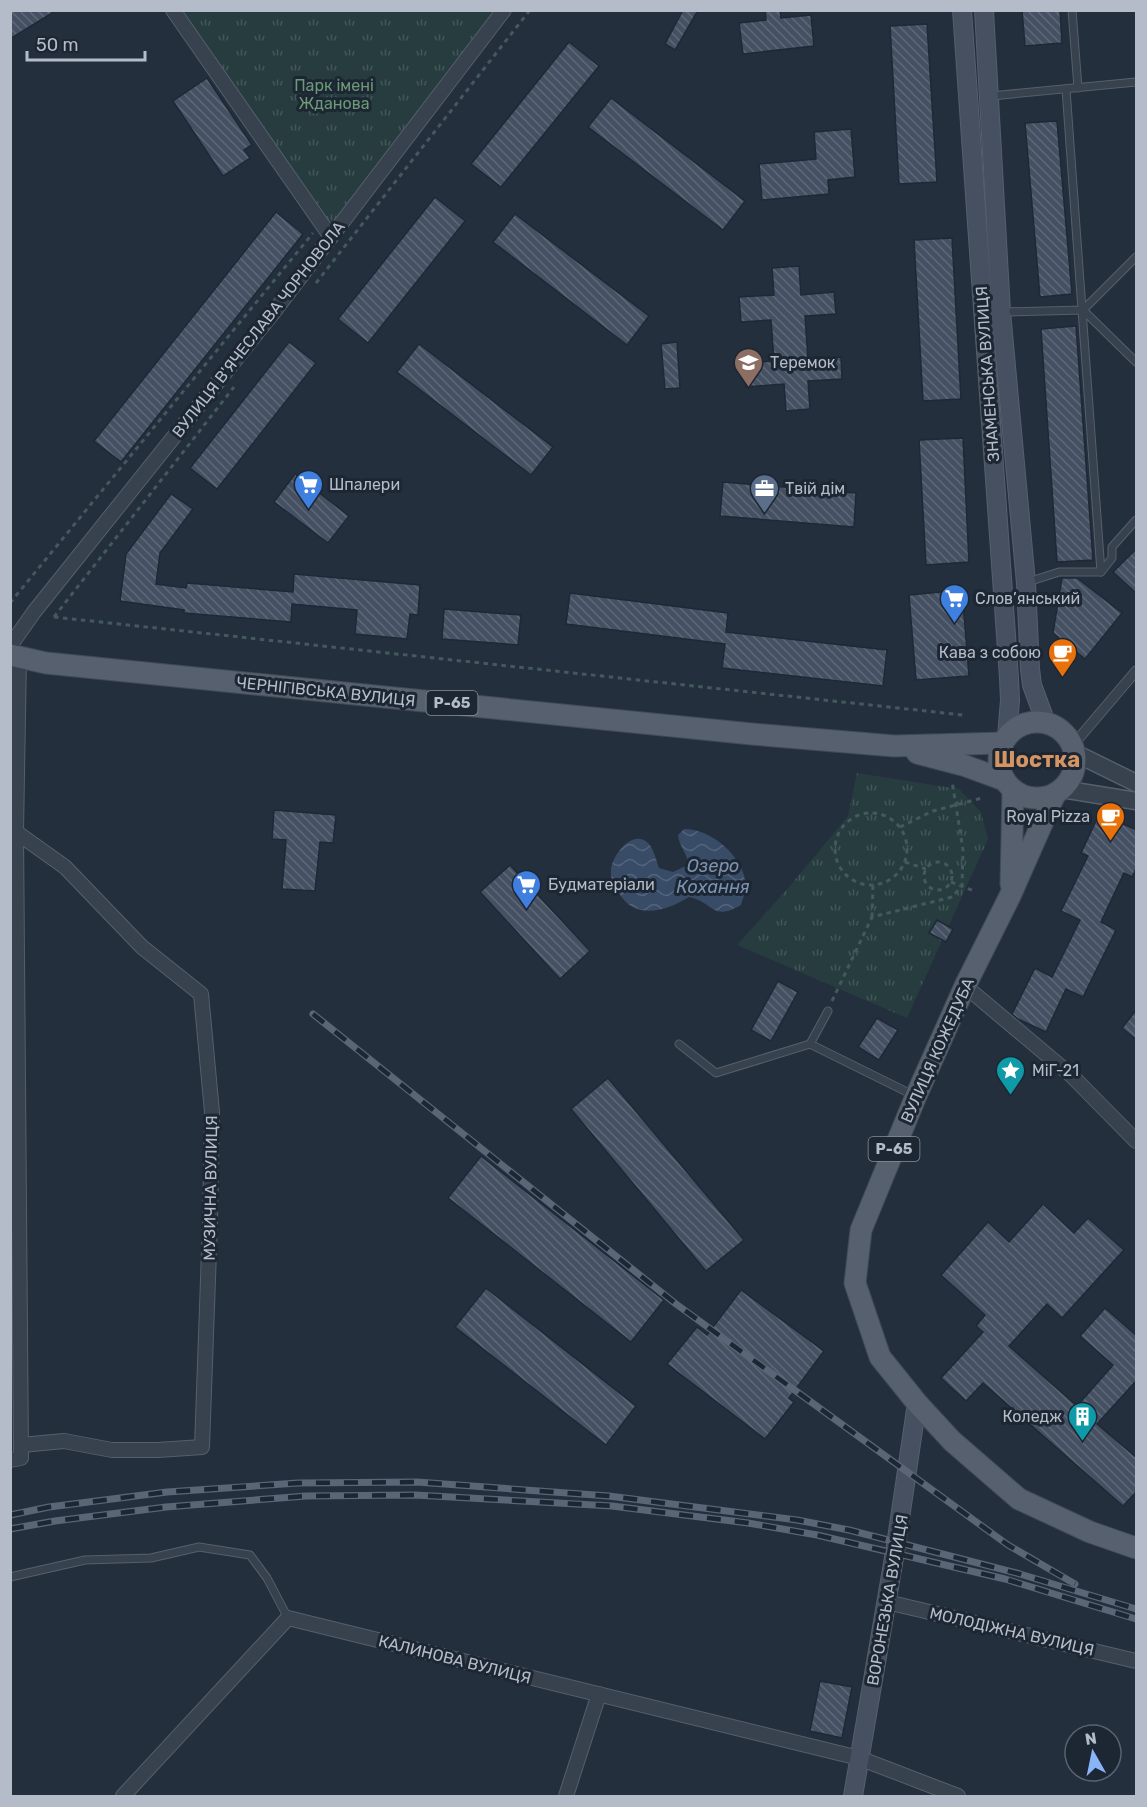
<svg xmlns="http://www.w3.org/2000/svg" width="1147" height="1807" font-family="Rubik,sans-serif">
<defs>
<pattern id="grass-tufts" width="24" height="20" patternUnits="userSpaceOnUse" patternTransform="scale(1.5)"><rect width="24" height="20" fill="#263c3f"/><path d="M3 7l-1-3M5 7V3M7 7l1-3M15 17l-1-3M17 17v-4M19 17l1-3" fill="none" stroke="#435659"/></pattern>
<pattern id="water-waves" width="16" height="10" patternUnits="userSpaceOnUse" patternTransform="scale(1.5)"><rect width="16" height="10" fill="#394c67"/><path d="M0 5q4-4 8 0t8 0" fill="none" stroke="#53647b"/></pattern>
<pattern id="building-back-hatch" width="6" height="6" patternUnits="userSpaceOnUse" patternTransform="scale(1.5)"><rect width="6" height="6" fill="#455162"/><path d="M-1 5l2 2M0 0l6 6M5-1l2 2" fill="none" stroke="#5d6877"/></pattern>
</defs>
<rect width="100%" height="100%" fill="#242f3e"/>
<!-- grass -->
<g fill="url(#grass-tufts)">
<polygon points="173,11 505,11 331,237"/>
<polygon points="857,773 959,789 981,812 988,839 907,1018 737,945 789,887 848,816"/>
</g>
<!-- water -->
<path fill="url(#water-waves)" d="M684,829c28,0 61,28 62,58 0,5 -4,13 -5,18 -29,17 -27,-3 -52,-8 -23,14 -54,24 -70,-4 -4,-6 -9,-14 -8,-22 0,-14 21,-43 37,-28 6,6 8,17 11,25l14,4 15,-7c0,-12 -9,-18 -10,-30z"/>
<!-- building -->
<g fill="url(#building-back-hatch)" stroke="#1f2835" stroke-width="1.5">
<polygon points="10,10 57,10 10,39"/>
<polygon points="683,10 698,10 675,50 665,44"/>
<polygon points="765,10 780,10 781,18 811,15 814,46 743,54 739,23 766,20"/>
<polygon points="1022,10 1060,10 1062,43 1025,46"/>
<polygon points="927,24 937,182 899,184 890,26"/>
<polygon points="569,42 599,66 501,187 471,164"/>
<polygon points="207,78 252,145 244,150 250,158 223,176 173,101"/>
<polygon points="611,98 745,201 723,230 588,127"/>
<polygon points="1057,121 1072,294 1040,297 1025,123"/>
<polygon points="851,129 855,177 828,180 829,194 762,200 759,164 816,159 814,132"/>
<polygon points="435,197 465,221 368,343 338,319"/>
<polygon points="276,212 303,234 121,462 94,441"/>
<polygon points="515,214 649,316 627,345 493,242"/>
<polygon points="952,238 961,399 923,401 914,240"/>
<polygon points="799,266 801,295 834,292 836,314 805,316 808,359 841,357 842,379 808,381 810,409 786,411 784,384 746,387 744,363 774,361 771,320 741,322 739,297 774,295 772,268"/>
<polygon points="1076,326 1093,560 1057,562 1041,329"/>
<polygon points="289,342 316,363 217,489 190,468"/>
<polygon points="677,342 680,388 665,389 661,344"/>
<polygon points="419,344 553,447 531,475 397,372"/>
<polygon points="963,438 969,562 926,565 919,440"/>
<polygon points="295,474 349,516 328,543 274,502"/>
<polygon points="723,482 856,493 854,527 720,516"/>
<polygon points="171,494 193,509 160,553 156,584 186,588 187,583 293,592 294,574 420,585 418,615 410,614 407,639 355,634 357,610 292,604 291,622 184,613 184,610 120,601 126,554"/>
<polygon points="1137,548 1137,594 1113,572"/>
<polygon points="1062,578 1077,578 1122,613 1085,659 1053,633"/>
<polygon points="962,590 969,676 916,680 909,595"/>
<polygon points="570,593 728,613 726,632 887,650 883,686 722,668 725,644 566,624"/>
<polygon points="444,609 521,615 518,645 442,639"/>
<polygon points="274,810 336,815 333,843 320,842 315,891 282,889 286,840 272,839"/>
<polygon points="1107,817 1137,830 1137,867 1132,877 1124,873 1101,922 1116,930 1083,997 1066,989 1046,1032 1018,1019 1012,1014 1035,968 1052,977 1080,920 1061,911 1088,856 1081,853 1096,821"/>
<polygon points="510,865 590,951 560,979 480,892"/>
<polygon points="937,920 953,929 946,942 929,933"/>
<polygon points="778,981 798,992 771,1041 751,1030"/>
<polygon points="1137,1009 1137,1040 1122,1028"/>
<polygon points="877,1018 898,1030 879,1060 858,1047"/>
<polygon points="608,1078 744,1240 706,1271 571,1109"/>
<polygon points="481,1156 664,1300 631,1342 448,1198"/>
<polygon points="1043,1204 1074,1233 1088,1218 1124,1250 1062,1318 1047,1304 1009,1346 1077,1406 1113,1365 1080,1336 1105,1308 1137,1336 1137,1380 1097,1424 1137,1458 1137,1491 1123,1506 983,1383 966,1401 941,1378 983,1332 976,1326 985,1315 941,1275 988,1222 1009,1242"/>
<polygon points="486,1288 636,1406 606,1445 455,1327"/>
<polygon points="741,1290 824,1351 789,1398 794,1402 765,1439 667,1364 697,1327 707,1335"/>
<polygon points="820,1681 852,1687 842,1738 810,1731"/>
</g>
<g fill="none" stroke-linecap="round" stroke-linejoin="round">
<defs>
<g id="service">
<polyline points="1072,10 1078,88"/>
<polyline points="1066,89 1101,572"/>
<polyline points="991,96 1136,82"/>
<polyline points="1083,310 1136,362"/>
<polyline points="1003,312 1083,310 1136,257"/>
<polyline points="1028,582 1059,572 1101,572 1112,558 1112,547 1136,520"/>
<polyline points="828,1011 810,1044 913,1095"/>
<polyline points="679,1044 716,1073 810,1044"/>
<polyline points="10,1577 85,1560 151,1558 199,1547 250,1555 267,1578 288,1618"/>
</g>
<polyline id="pedestrian" points="1073,745 1136,671"/>
<g id="minor">
<polyline points="173,10 331,237"/>
<polyline points="10,646 34,612 276,309 504,10"/>
<polyline points="16,832 65,867 142,947 201,994 212,1112 210,1223 202,1447 158,1450 112,1450 64,1441 21,1445"/>
<polyline points="965,986 1072,1076 1136,1141"/>
<polyline points="10,1460 21,1458 16,832 19,657"/>
<polyline points="887,1602 1136,1661"/>
<polyline points="123,1796 288,1618 859,1758 958,1796"/>
<polyline points="566,1796 599,1694"/>
</g>
<g id="tertiary">
<polyline points="1075,753 1136,783"/>
<polyline points="1062,789 1136,801"/>
</g>
<g id="secondary">
<polyline points="962,10 1009,678 1010,700 1007,737"/>
<polyline points="984,10 1001,312 1026,583 1030,669 1032,685 1046,723"/>
<polyline points="853,1796 895,1552 917,1403"/>
</g>
<g id="primary">
<polyline points="10,655 46,663 752,734 894,746 1003,743"/>
<circle cx="1037" cy="760" r="38"/>
<polyline points="917,753 963,765 1004,780"/>
<polyline points="1055,794 1010,896 965,986 916,1096 861,1230 855,1283 880,1357 917,1403 952,1441 1019,1499 1090,1532 1136,1548"/>
<polyline points="1011,884 1013,790"/>
</g>
</defs>
<!-- service casing -->
<use href="#service" stroke="#565f6c" stroke-width="9"/>
<!-- pedestrian casing -->
<use href="#pedestrian" stroke="#565f6c" stroke-width="11"/>
<!-- minor casing -->
<use href="#minor" stroke="#565f6c" stroke-width="16"/>
<!-- tertiary casing -->
<use href="#tertiary" stroke="#565f6c" stroke-width="19"/>
<!-- secondary casing -->
<use href="#secondary" stroke="#565f6c" stroke-width="20"/>
<!-- primary casing -->
<use href="#primary" stroke="#414a57" stroke-width="23"/>
<!-- path -->
<g stroke="#44595c" stroke-width="3" stroke-dasharray="4.5 4.5" stroke-linecap="butt">
<polyline points="316,283 530,10"/>
<polyline points="10,603 313,233"/>
<polyline points="54,617 963,715"/>
<polyline points="54,617 234,387"/>
<circle cx="871" cy="849" r="36"/>
<polyline points="900,827 933,811 982,798"/>
<polyline points="905,862 926,869"/>
<circle cx="938" cy="876" r="14"/>
<polyline points="951,882 974,891"/>
<polyline points="872,917 873,884"/>
<polyline points="832,1001 872,917 952,897 962,886 963,850 952,781"/>
</g>
<!-- service -->
<use href="#service" stroke="#38414e" stroke-width="7"/>
<!-- pedestrian -->
<use href="#pedestrian" stroke="#38414e" stroke-width="9"/>
<!-- minor -->
<use href="#minor" stroke="#38414e" stroke-width="14"/>
<!-- tertiary -->
<use href="#tertiary" stroke="#38414e" stroke-width="16"/>
<!-- secondary -->
<use href="#secondary" stroke="#465061" stroke-width="18"/>
<!-- primary -->
<use href="#primary" stroke="#56606e" stroke-width="21"/>
<defs>
<g id="rail">
<polyline points="313,1014 676,1304 1008,1545 1075,1584"/>
<polyline points="10,1515 49,1507 167,1492 298,1483 417,1482 609,1496 797,1520 849,1530 1020,1574 1136,1609"/>
<polyline points="10,1529 55,1521 166,1507 306,1496 415,1495 612,1506 748,1523 817,1535 1005,1579 1136,1619"/>
</g>
</defs>
<!-- rail casing -->
<use href="#rail" stroke="#5a6575" stroke-width="7"/>
<!-- rail -->
<use href="#rail" stroke="#1d2633" stroke-width="4.5" stroke-dasharray="14" stroke-linecap="butt"/>
</g>
<!-- icons -->
<defs>
<symbol id="school-pin" viewBox="-11 -11 22 30"><path d="M0 17L-7.5 6A9.5 9.5 0 1 1 7.5 6Z" fill="#8d6e63" stroke="#1d2633"/><path d="M0-5L7-2L0 1L-7-2ZM-4 1L0 2.5L4 1V4Q0 6-4 4Z" fill="#fff"/></symbol>
<symbol id="supermarket-pin" viewBox="-11 -11 22 30"><path d="M0 17L-7.5 6A9.5 9.5 0 1 1 7.5 6Z" fill="#3f7fe0" stroke="#1d2633"/><path d="M-6-5.5h2.5l.6 2H6L4.5 2H-2.5L-4.4-4H-6ZM-1.5 3.2a1.3 1.3 0 1 0 .1 0ZM3 3.2a1.3 1.3 0 1 0 .1 0Z" fill="#fff"/></symbol>
<symbol id="office-pin" viewBox="-11 -11 22 30"><path d="M0 17L-7.5 6A9.5 9.5 0 1 1 7.5 6Z" fill="#5c6f8a" stroke="#1d2633"/><path d="M-6-3h4V-5.5h4V-3h4V5H-6ZM-1-4.5V-3h2v-1.5ZM-6 0V1H6V0Z" fill="#fff"/></symbol>
<symbol id="cafe-pin" viewBox="-11 -11 22 30"><path d="M0 17L-7.5 6A9.5 9.5 0 1 1 7.5 6Z" fill="#e8710a" stroke="#1d2633"/><path d="M-5.5-4.5H6V0H3Q3 3.5 0 3.5H-2.5Q-5.5 3.5-5.5 0ZM3-3.2v2h1.7v-2ZM-6 4.5H4V6H-6Z" fill="#fff"/></symbol>
<symbol id="sight-pin" viewBox="-11 -11 22 30"><path d="M0 17L-7.5 6A9.5 9.5 0 1 1 7.5 6Z" fill="#0f9aa8" stroke="#1d2633"/><path d="M0-6L1.8-2.2L6-1.7L2.9 1.2L3.7 5.4L0 3.3L-3.7 5.4L-2.9 1.2L-6-1.7L-1.8-2.2Z" fill="#fff"/></symbol>
<symbol id="building-pin" viewBox="-11 -11 22 30"><path d="M0 17L-7.5 6A9.5 9.5 0 1 1 7.5 6Z" fill="#0f9aa8" stroke="#1d2633"/><path d="M-4-6H4V6H1V3H-1V6H-4ZM-2.5-4.3h1.7v1.8h-1.7ZM.8-4.3h1.7v1.8H.8ZM-2.5-1h1.7V.8h-1.7ZM.8-1h1.7V.8H.8Z" fill="#fff"/></symbol>
</defs>
<g fill-rule="evenodd">
<use href="#school-pin" x="732" y="346" width="33" height="45"/>
<use href="#supermarket-pin" x="292" y="468" width="33" height="45"/>
<use href="#office-pin" x="748" y="472" width="33" height="45"/>
<use href="#supermarket-pin" x="938" y="582" width="33" height="45"/>
<use href="#cafe-pin" x="1046" y="636" width="33" height="45"/>
<use href="#cafe-pin" x="1094" y="800" width="33" height="45"/>
<use href="#supermarket-pin" x="510" y="868" width="33" height="45"/>
<use href="#sight-pin" x="994" y="1054" width="33" height="45"/>
<use href="#building-pin" x="1066" y="1400" width="33" height="45"/>
</g>
<g text-anchor="middle" stroke-width="6" stroke-linejoin="round" paint-order="stroke">
<!-- shield labels -->
<g fill="#1d2633" stroke="#878f9c" stroke-width="1.5">
<rect x="426.5" y="691" width="51" height="24" rx="4.5"/>
<rect x="868.5" y="1137" width="51" height="24" rx="4.5"/>
</g>
<g font-size="15" font-weight="bold" fill="#b4bcc9">
<text x="452" y="708">Р-65</text>
<text x="894" y="1154">Р-65</text>
</g>
<!-- park labels -->
<g font-size="16" fill="#6b9a76" stroke="#1d2633">
<text x="334" y="91">Парк імені<tspan x="334" dy="18">Жданова</tspan></text>
</g>
<!-- street labels -->
<g font-size="16" fill="#b4bcc9" stroke="#1d2633">
<text transform="translate(258 329) rotate(-52)" y="6">ВУЛИЦЯ В'ЯЧЕСЛАВА ЧОРНОВОЛА</text>
<text transform="translate(987 374) rotate(-94)" y="6">ЗНАМЕНСЬКА ВУЛИЦЯ</text>
<text transform="translate(326 691) rotate(6)" y="6">ЧЕРНІГІВСЬКА ВУЛИЦЯ</text>
<text transform="translate(937 1050) rotate(-66)" y="6">ВУЛИЦЯ КОЖЕДУБА</text>
<text transform="translate(210 1188) rotate(-89)" y="6">МУЗИЧНА ВУЛИЦЯ</text>
<text transform="translate(887 1600) rotate(-80)" y="6">ВОРОНЕЗЬКА ВУЛИЦЯ</text>
<text transform="translate(1012 1631) rotate(13)" y="6">МОЛОДІЖНА ВУЛИЦЯ</text>
<text transform="translate(455 1659) rotate(14)" y="6">КАЛИНОВА ВУЛИЦЯ</text>
</g>
<!-- poi labels -->
<g font-size="16" fill="#b4bcc9" stroke="#1d2633" text-anchor="start">
<text x="770" y="368">Теремок</text>
<text x="329" y="490">Шпалери</text>
<text x="785" y="494">Твій дім</text>
<text x="975" y="604">Слов’янський</text>
<text x="1041" y="658" text-anchor="end">Кава з собою</text>
<text x="1090" y="822" text-anchor="end">Royal Pizza</text>
<text x="548" y="890">Будматеріали</text>
<text x="1032" y="1076">МіГ-21</text>
<text x="1062" y="1422" text-anchor="end">Коледж</text>
</g>
<!-- water labels -->
<g font-size="18" font-style="italic" fill="#7c92b1" stroke="#1d2633">
<text x="713" y="872">Озеро<tspan x="713" dy="21">Кохання</tspan></text>
</g>
<!-- district labels -->
<g font-size="22" font-weight="bold" fill="#d59563" stroke="#1d2633">
<text x="1037" y="767">Шостка</text>
</g>
</g>
<!-- border -->
<rect width="1147" height="1807" fill="none" stroke="#b4bcc9" stroke-width="24"/>
<!-- north arrow -->
<g transform="translate(1093 1753) rotate(351)"><circle r="28" fill="#1d2633" stroke="#59626f" stroke-width="1.5"/>
<path d="M0-4.5L10 22L0 15L-10 22Z" fill="#8ab4f8"/>
<text y="-9" font-size="16" font-weight="bold" text-anchor="middle" fill="#b4bcc9">N</text>
</g>
<!-- scale -->
<path d="M27 51v9h118v-9" fill="none" stroke="#b4bcc9" stroke-width="3"/>
<text x="36" y="51" font-size="18" fill="#b4bcc9" stroke="#1d2633" stroke-width="4.5" paint-order="stroke">50 m</text>
</svg>
